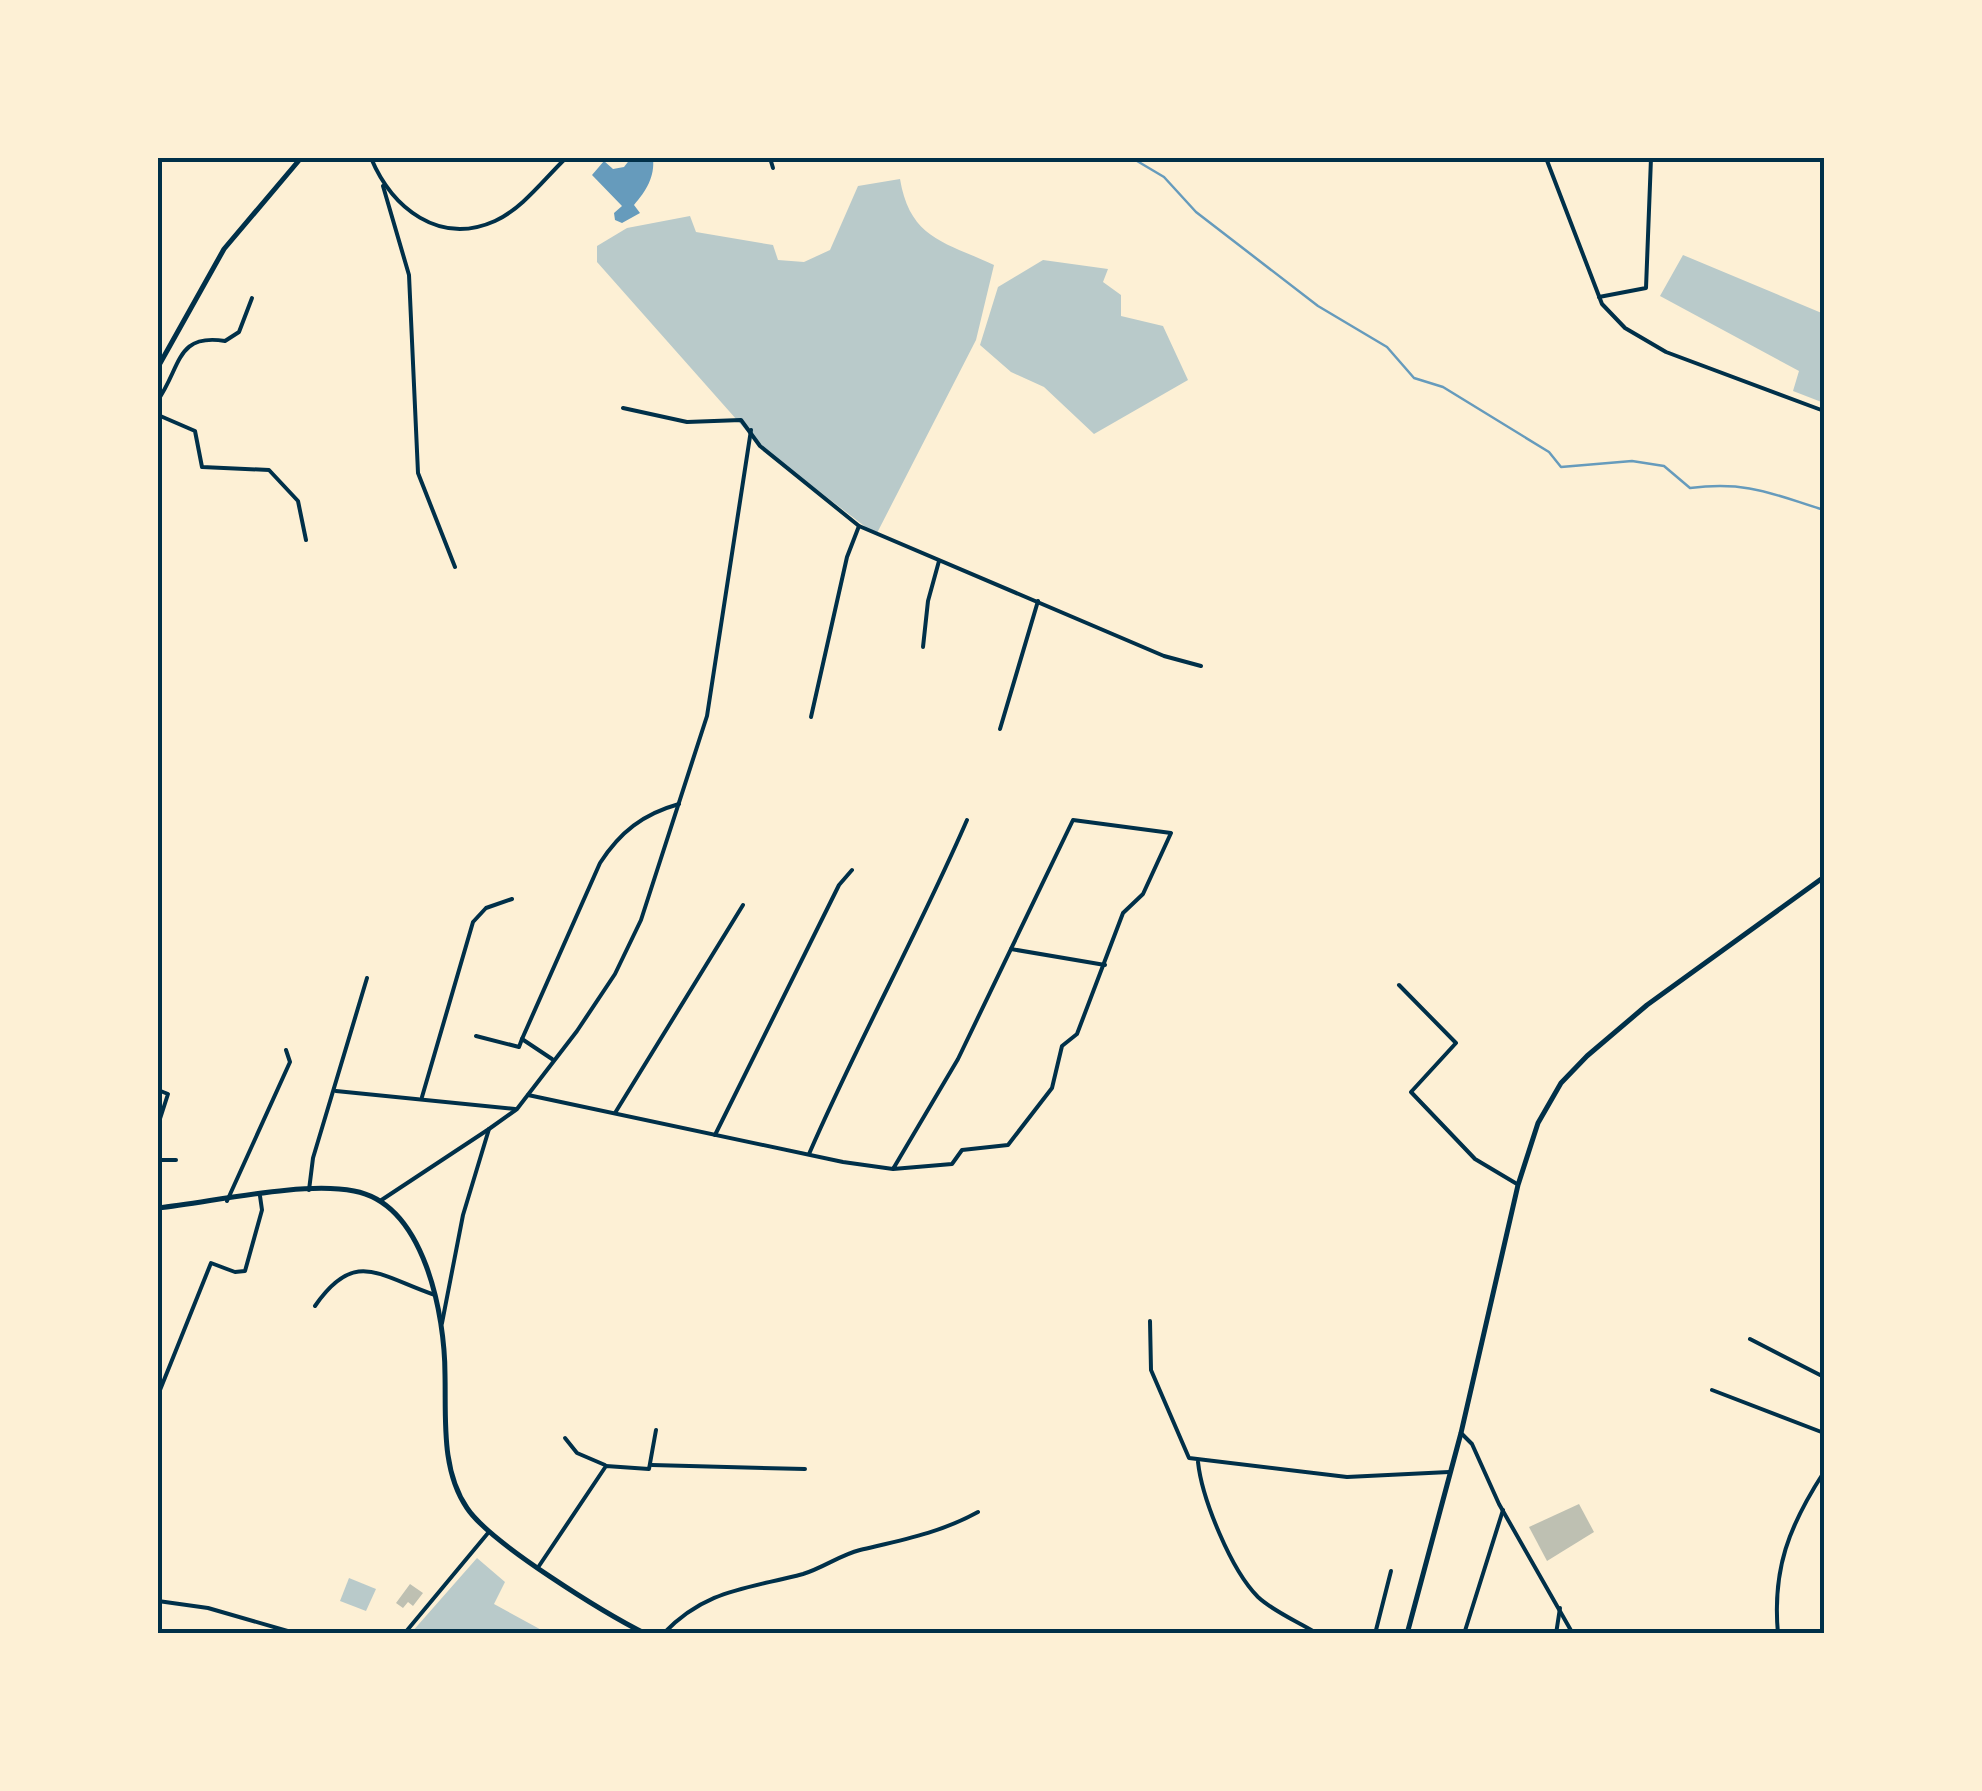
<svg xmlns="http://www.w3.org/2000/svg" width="1982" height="1791" font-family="Raleway,sans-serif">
<rect width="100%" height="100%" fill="#fdf0d5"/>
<!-- green -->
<g fill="#b9caca">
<path d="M900,179c10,60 45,63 94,86l-18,75 -100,195 -116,-89 -163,-184v-16l30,-18 63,-12 6,16 77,13 5,15 26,2 26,-12 28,-64z"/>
<polygon points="1683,255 1824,314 1824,403 1793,391 1799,371 1660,296"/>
<polygon points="1043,260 1108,269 1103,282 1121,295 1121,316 1163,326 1188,380 1094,434 1044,387 1011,372 980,345 998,287"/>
<polygon points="477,1558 505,1582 494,1604 547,1633 411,1633"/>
<polygon points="349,1578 376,1589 366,1611 340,1601"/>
</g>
<!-- water -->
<path fill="#669bbc" d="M631,158h22c2,19 -7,33 -19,47l6,8 -18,10 -7,-3 -1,-7 8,-7 -30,-31 12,-14 9,8 11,-2z"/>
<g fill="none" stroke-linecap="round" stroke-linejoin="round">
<!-- stream -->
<path stroke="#669bbc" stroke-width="2.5" d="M1132,158l32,19 32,35 122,94 69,41 27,31 29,9 106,65 12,15 71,-6 32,5 26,22c59,-7 82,6 134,22"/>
</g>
<!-- building -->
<g fill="#bec0b2">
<polygon points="1579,1504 1594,1532 1547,1561 1529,1527"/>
<polygon points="410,1584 423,1593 413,1606 408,1602 403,1608 396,1603"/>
</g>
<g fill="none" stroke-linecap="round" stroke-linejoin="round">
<!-- minor -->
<g stroke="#003049" stroke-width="4">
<path d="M371,158c21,50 68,88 124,63 27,-12 50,-43 71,-63"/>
<polyline points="770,158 773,168"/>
<polyline points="1546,158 1602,304 1625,328 1666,352 1824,411"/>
<polyline points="383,186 409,275 418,473 455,567"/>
<polyline points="1599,297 1646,288 1651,158"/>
<path d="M158,400c23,-33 18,-67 67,-59l14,-9 13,-34"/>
<polyline points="623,408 687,422 741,420 760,446 859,526 1164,656 1201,666"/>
<polyline points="158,415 195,431 202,467 269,470 298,501 306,540"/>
<polyline points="923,647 928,601 939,561"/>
<polyline points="811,717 847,557 859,526"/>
<polyline points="1000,729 1038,601"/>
<polyline points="1011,949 1105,965"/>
<polyline points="1399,985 1456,1043 1411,1092 1475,1159 1517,1184"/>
<polyline points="476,1036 519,1047 522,1039 552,1059"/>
<path d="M522,1039l78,-176c20,-31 43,-49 79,-59"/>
<polyline points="158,1090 168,1094 158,1125"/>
<polyline points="336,1091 515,1109"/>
<polyline points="528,1095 843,1162 893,1169 952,1164 962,1150 1008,1145 1052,1088 1062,1046 1077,1034 1123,913 1143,894 1171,833 1073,820 958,1059 893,1169"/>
<polyline points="422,1097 473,922 486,908 512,899"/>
<polyline points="615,1113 743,905"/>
<polyline points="715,1135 839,885 852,870"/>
<path d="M809,1154c49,-113 109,-221 158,-334"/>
<polyline points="158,1160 176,1160"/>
<polyline points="309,1190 313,1158 367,978"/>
<polyline points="227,1201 290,1062 286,1050"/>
<polyline points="380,1201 489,1129"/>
<path d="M315,1306c40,-58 64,-30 120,-11"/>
<polyline points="1150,1321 1151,1370 1189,1458 1347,1477 1449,1472"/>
<polyline points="442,1323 463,1215 489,1129 517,1109 577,1031 615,974 641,920 707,716 751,430"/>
<polyline points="1750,1339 1824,1377"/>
<polyline points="1712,1390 1824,1433"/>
<polyline points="158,1395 211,1263 235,1272 245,1271 262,1210 260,1196"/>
<polyline points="1461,1433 1472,1444 1499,1504 1573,1634"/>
<polyline points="565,1438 577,1453 605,1465"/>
<path d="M1198,1462c4,37 33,108 60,135 16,15 41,25 60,37"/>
<polyline points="652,1465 805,1469"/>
<polyline points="539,1566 606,1466 649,1469 656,1430"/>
<polyline points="158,1601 208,1608 298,1634"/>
<polyline points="404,1634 488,1533"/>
<path d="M663,1634c43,-45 84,-45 140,-60 20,-6 37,-19 57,-24 42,-10 80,-17 118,-38"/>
<polyline points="1375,1634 1391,1571"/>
<polyline points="1464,1634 1503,1510"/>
<polyline points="1556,1634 1560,1608"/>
<path d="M1778,1634c-6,-65 11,-108 46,-162"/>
</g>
<!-- tertiary -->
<g stroke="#003049" stroke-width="5">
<polyline points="158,367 224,249 301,158"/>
<path d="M158,1208c55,-6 144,-27 196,-17 71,13 91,125 91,184 1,44 -4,95 22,133 23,35 139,106 179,126"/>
<polyline points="1407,1634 1461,1433 1518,1185 1538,1123 1561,1083 1587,1056 1647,1005 1824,877"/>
</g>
</g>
<!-- border -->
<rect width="1982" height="1791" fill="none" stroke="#fdf0d5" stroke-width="320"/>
<rect x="160" y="160" width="1662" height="1471" fill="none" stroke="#003049" stroke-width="4"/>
</svg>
